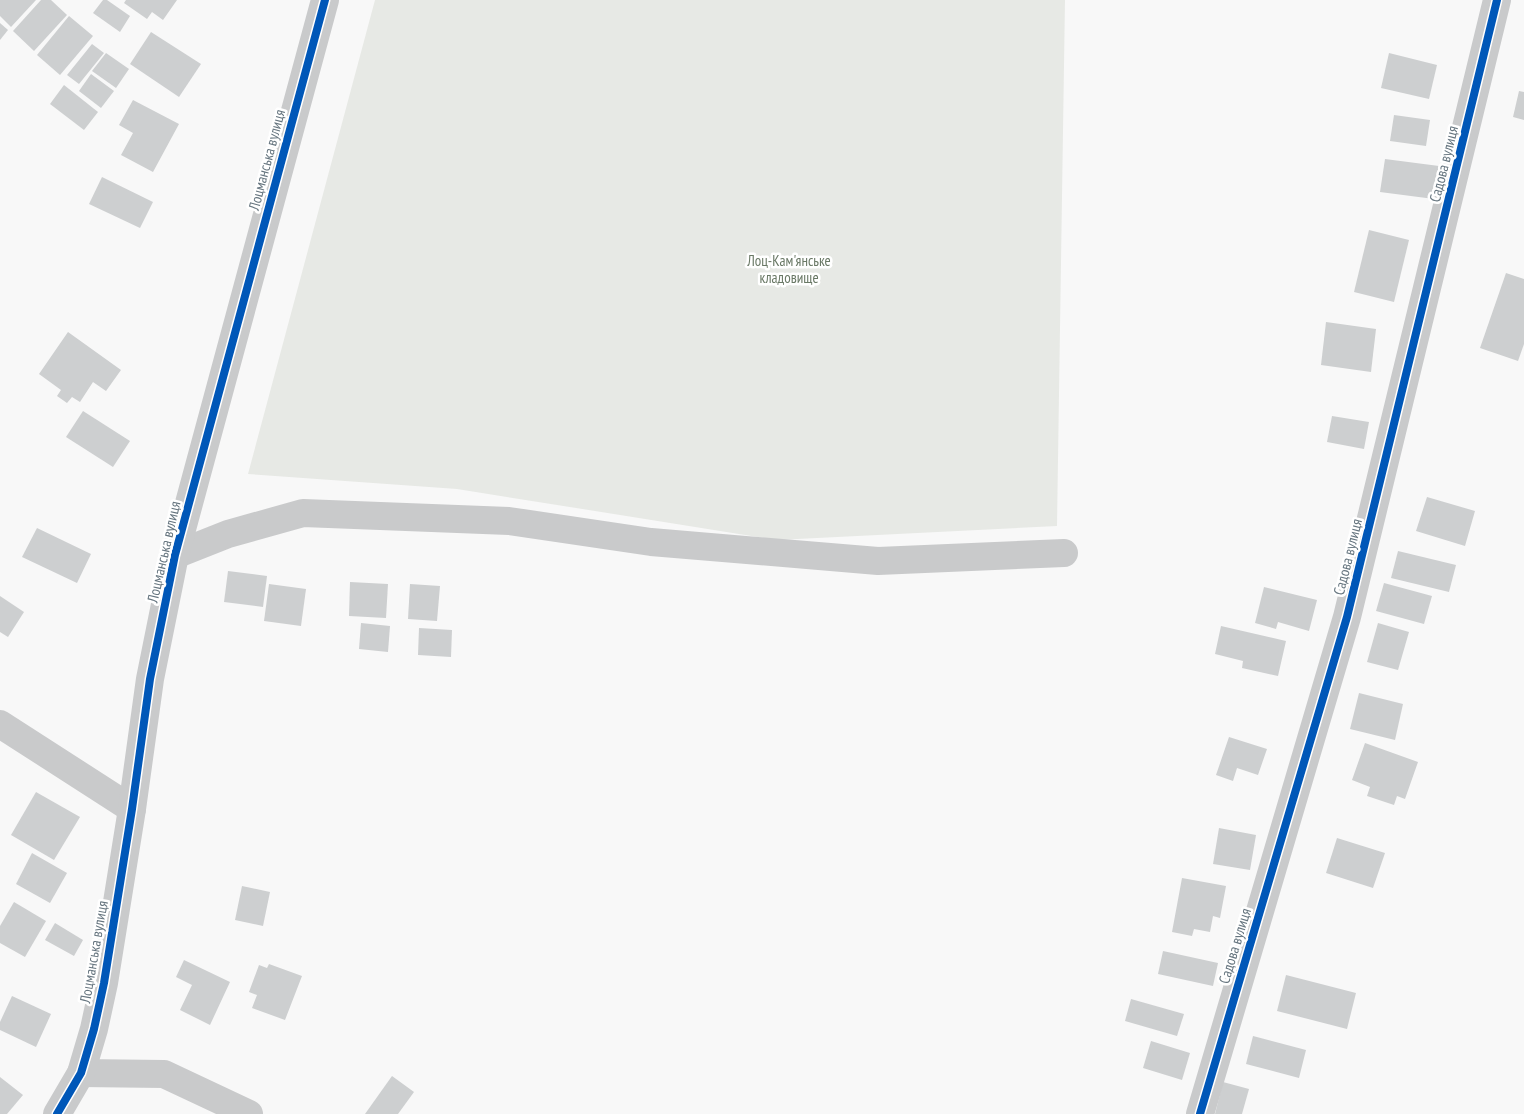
<svg xmlns="http://www.w3.org/2000/svg" width="1524" height="1114" font-family="'PT Sans Narrow',sans-serif">
<rect width="100%" height="100%" fill="#f8f8f8"/>
<!-- green -->
<polygon fill="#e7e9e5" points="375,0 1065,0 1057,526 777,540 457,489 248,474"/>
<!-- building -->
<g fill="#cdcfd0">
<polygon points="0,0 36,0 11,27 0,16"/>
<polygon points="41,0 51,0 67,15 34,51 13,31"/>
<polygon points="103,0 107,0 130,16 120,32 93,13"/>
<polygon points="126,0 177,0 163,20 152,12 147,19 124,3"/>
<polygon points="69,16 93,36 60,75 37,55"/>
<polygon points="0,23 8,30 0,40"/>
<polygon points="151,32 201,64 179,97 130,64"/>
<polygon points="92,44 104,53 79,84 67,75"/>
<polygon points="106,53 129,69 116,88 92,71"/>
<polygon points="1389,53 1437,65 1429,99 1381,88"/>
<polygon points="91,74 114,91 101,108 79,91"/>
<polygon points="64,85 98,112 84,130 50,104"/>
<polygon points="1519,91 1524,92 1524,120 1513,117"/>
<polygon points="133,100 179,124 153,172 121,155 133,133 119,125"/>
<polygon points="1394,115 1430,120 1426,146 1390,141"/>
<polygon points="1385,159 1439,166 1434,199 1380,192"/>
<polygon points="102,177 153,202 140,228 89,204"/>
<polygon points="1369,230 1409,240 1394,302 1354,292"/>
<polygon points="1506,273 1524,279 1524,344 1518,361 1480,348"/>
<polygon points="1326,322 1376,329 1371,372 1321,365"/>
<polygon points="68,332 121,370 106,391 93,382 80,402 72,397 67,403 57,396 61,390 39,374"/>
<polygon points="83,411 130,441 113,467 66,437"/>
<polygon points="1332,416 1369,422 1364,449 1327,442"/>
<polygon points="1427,497 1475,511 1465,546 1416,531"/>
<polygon points="37,528 91,554 77,583 22,557"/>
<polygon points="1398,551 1456,565 1449,592 1391,578"/>
<polygon points="228,571 267,576 263,607 224,602"/>
<polygon points="350,582 388,584 386,618 349,616"/>
<polygon points="1384,583 1432,596 1424,624 1376,611"/>
<polygon points="269,584 306,589 301,626 264,621"/>
<polygon points="410,584 440,586 437,621 408,619"/>
<polygon points="1264,587 1317,600 1309,631 1278,622 1276,629 1255,623"/>
<polygon points="0,596 24,612 8,637 0,632"/>
<polygon points="361,623 390,626 388,652 359,649"/>
<polygon points="1378,623 1409,632 1398,670 1367,662"/>
<polygon points="1221,626 1286,641 1278,676 1242,668 1243,661 1215,654"/>
<polygon points="419,628 452,630 451,657 418,655"/>
<polygon points="1359,693 1403,704 1395,740 1350,729"/>
<polygon points="1229,737 1267,749 1258,775 1237,768 1233,781 1216,775"/>
<polygon points="1365,743 1418,762 1405,799 1397,796 1394,805 1367,796 1370,787 1352,780"/>
<polygon points="36,792 80,817 54,860 11,835"/>
<polygon points="1219,828 1256,835 1250,870 1213,864"/>
<polygon points="1337,838 1385,853 1373,888 1326,873"/>
<polygon points="32,853 67,873 50,903 16,884"/>
<polygon points="1182,878 1226,886 1220,918 1213,916 1210,932 1194,929 1192,936 1172,932"/>
<polygon points="242,886 270,892 263,926 235,920"/>
<polygon points="14,902 46,921 25,957 0,943 0,926"/>
<polygon points="55,923 83,940 74,956 45,940"/>
<polygon points="1163,951 1218,963 1213,986 1158,974"/>
<polygon points="184,960 230,982 210,1025 180,1010 192,985 176,977"/>
<polygon points="269,964 302,976 285,1020 252,1008 257,995 249,992 259,965 267,968"/>
<polygon points="1286,975 1356,993 1347,1029 1277,1011"/>
<polygon points="12,996 51,1014 36,1047 0,1030 0,1022"/>
<polygon points="1131,999 1184,1014 1177,1036 1125,1021"/>
<polygon points="1253,1036 1306,1050 1299,1078 1246,1064"/>
<polygon points="1151,1041 1190,1053 1182,1080 1143,1068"/>
<polygon points="392,1076 414,1092 398,1114 365,1114"/>
<polygon points="0,1077 23,1095 7,1114 0,1114"/>
<polygon points="1223,1082 1249,1089 1242,1114 1215,1114"/>
</g>
<g fill="none" stroke-linecap="round" stroke-linejoin="round">
<!-- minor -->
<g stroke="#c9cacb" stroke-width="28">
<polyline points="175,555 228,534 303,513 509,521 651,542 878,561 1064,553"/>
<polyline points="0,724 132,809"/>
<polyline points="81,1073 164,1074 249,1114"/>
<polyline points="57,1114 81,1073 94,1029 104,983 132,809 150,679 175,555 325,0"/>
<polyline points="1200,1114 1347,617 1497,0"/>
</g>
<defs>
<g id="cycleway">
<polyline points="57,1114 81,1073 94,1029 104,983 132,809 150,679 175,555 325,0"/>
<polyline points="1200,1114 1347,617 1497,0"/>
</g>
</defs>
<!-- cycleway casing -->
<use href="#cycleway" stroke="#fff" stroke-width="11"/>
<!-- cycleway -->
<use href="#cycleway" stroke="#0057b8" stroke-width="8"/>
</g>
<g text-anchor="middle" stroke-width="5" stroke-linejoin="round" paint-order="stroke">
<!-- street labels -->
<g font-size="15" fill="#66757f" stroke="#fff">
<text transform="translate(267 160) rotate(-75)" y="5">Лоцманська вулиця</text>
<text transform="translate(1444 164) rotate(-76)" y="5">Садова вулиця</text>
<text transform="translate(164 552) rotate(-77)" y="5">Лоцманська вулиця</text>
<text transform="translate(1348 557) rotate(-76)" y="5">Садова вулиця</text>
<text transform="translate(1235 946) rotate(-73)" y="5">Садова вулиця</text>
<text transform="translate(94 952) rotate(-80)" y="5">Лоцманська вулиця</text>
</g>
<!-- park labels -->
<g font-size="15" fill="#697865" stroke="#fff">
<text x="789" y="266">Лоц-Кам'янcьке<tspan x="789" dy="17">кладовище</tspan></text>
</g>
</g>
</svg>
